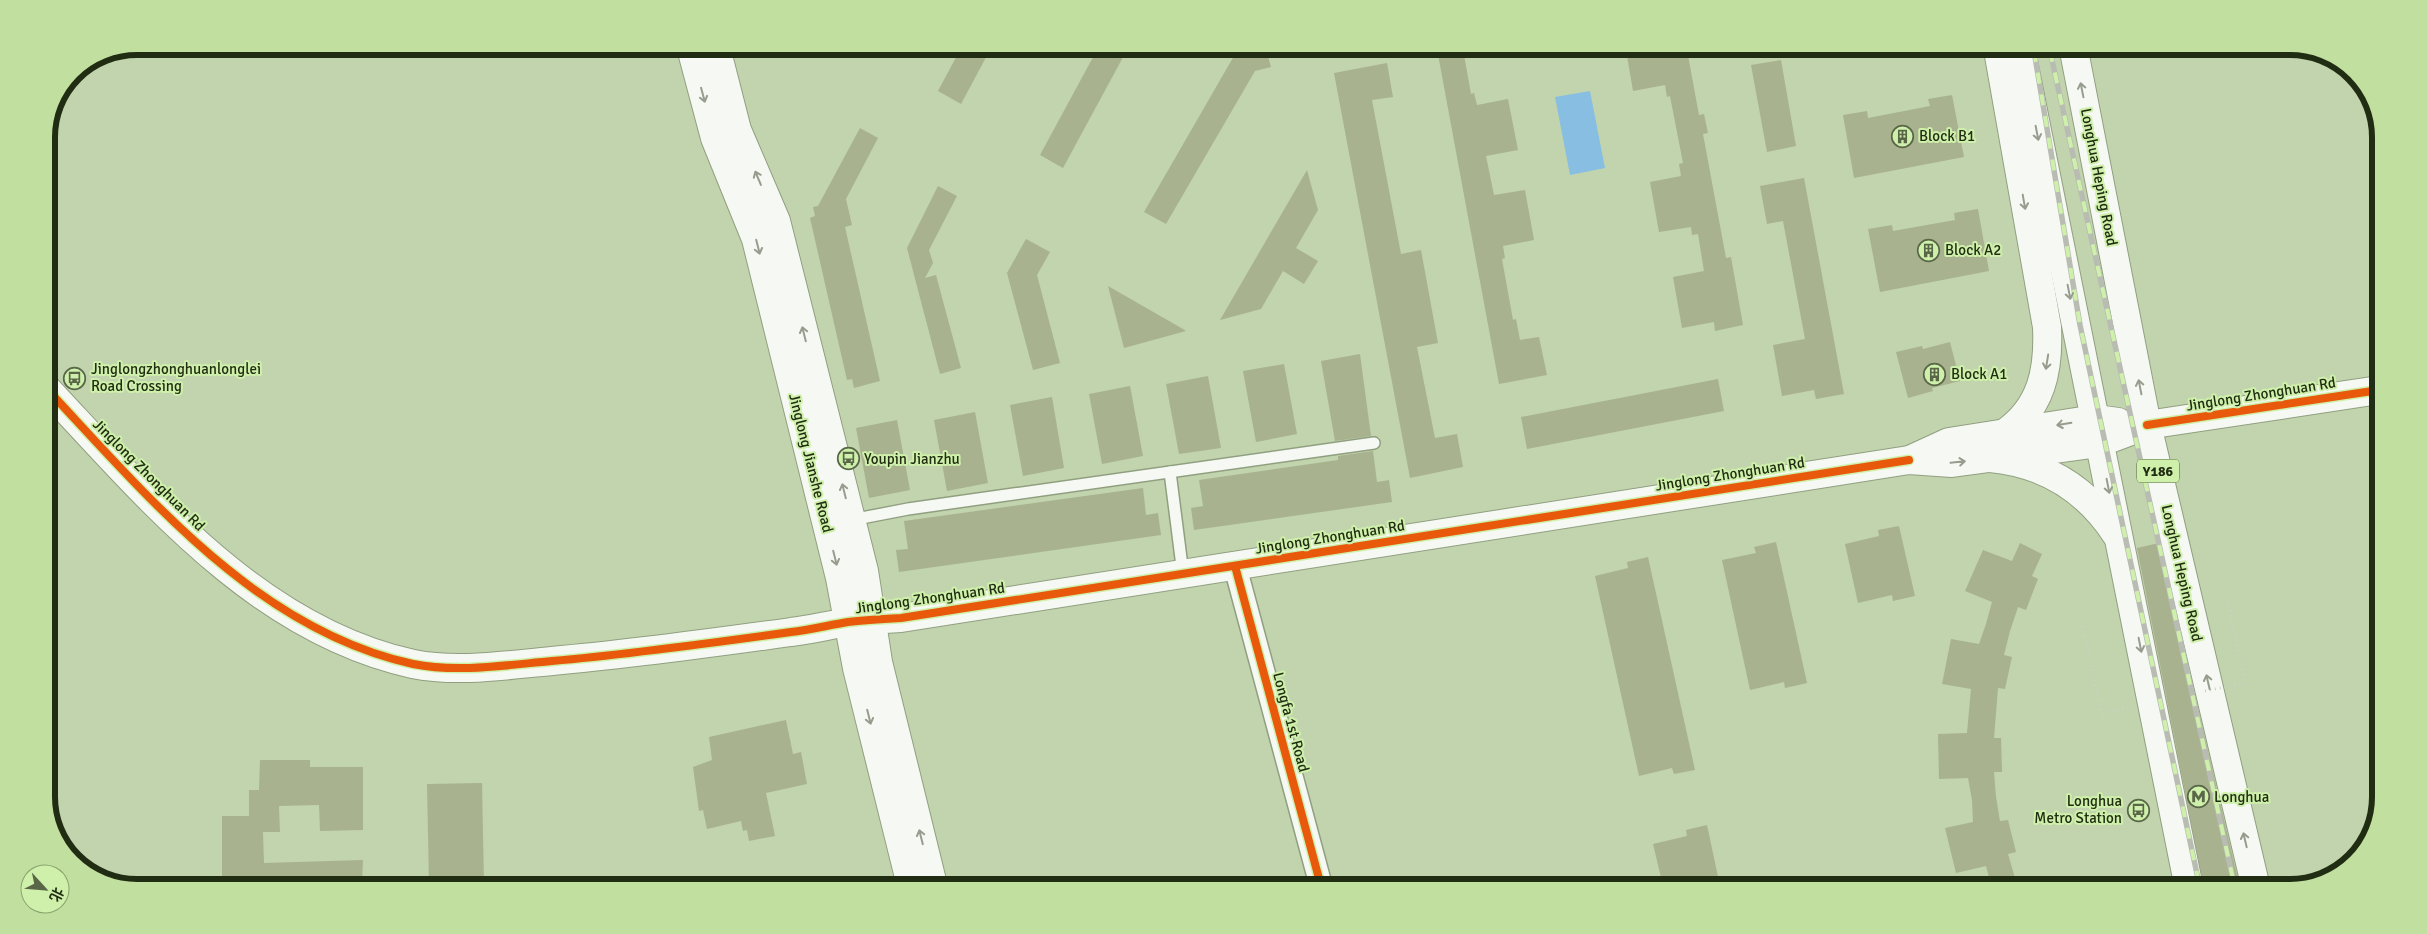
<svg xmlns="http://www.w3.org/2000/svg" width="2427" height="934" font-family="Signika,'Noto Sans SC',sans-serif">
<rect width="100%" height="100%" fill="#c1d4ad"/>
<!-- water -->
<polygon fill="#88bee2" points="1590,91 1605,168 1570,175 1555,97"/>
<!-- building -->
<g fill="#a9b28e">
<polygon points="961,48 991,48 961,104 938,91"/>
<polygon points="1098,48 1128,48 1063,168 1040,155"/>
<polygon points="1238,49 1266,49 1271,67 1255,71 1166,224 1144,212"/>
<polygon points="1437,49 1463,49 1471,94 1474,93 1477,105 1508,99 1518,150 1486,156 1494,195 1525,190 1534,240 1503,246 1505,258 1502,259 1513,320 1516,319 1520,340 1539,337 1547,375 1499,384"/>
<polygon points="1626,50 1687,50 1699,115 1704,114 1708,133 1703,134 1726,258 1731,257 1743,325 1715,331 1714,322 1682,328 1673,277 1704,271 1698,234 1692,235 1691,227 1659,232 1650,182 1681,176 1679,164 1683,163 1670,96 1667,97 1665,85 1633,91"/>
<polygon points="1781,60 1796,146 1767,152 1751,65"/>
<polygon points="1387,63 1393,97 1372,100 1401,254 1421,250 1438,343 1417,347 1435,438 1457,434 1463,467 1410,478 1334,73"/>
<polygon points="1952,95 1964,157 1854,178 1843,115 1867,111 1868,118 1930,106 1928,99"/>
<polygon points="860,128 878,138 846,199 852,225 845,227 880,381 854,388 852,379 847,380 810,218 815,216 813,207 818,206"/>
<polygon points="1307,170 1318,210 1296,248 1318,261 1304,284 1283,271 1261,309 1220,320"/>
<polygon points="1804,178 1844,394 1816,399 1814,390 1782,396 1773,345 1805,339 1783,221 1767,224 1760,186"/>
<polygon points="938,186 957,196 929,250 933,263 925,278 936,275 961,368 940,374 907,248"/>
<polygon points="1978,209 1989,271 1880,292 1868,229 1892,225 1893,231 1955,220 1954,213"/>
<polygon points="1026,239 1050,252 1037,275 1060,363 1033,370 1007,273"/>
<polygon points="1108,286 1183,329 1186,331 1124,348"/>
<polygon points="1950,342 1960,381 1932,388 1933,391 1908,398 1896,352 1922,346 1923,349"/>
<polygon points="1360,354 1371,436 1335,441 1321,361"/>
<polygon points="1284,364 1297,434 1256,442 1243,371"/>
<polygon points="1208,376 1221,448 1179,454 1166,384"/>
<polygon points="1718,379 1724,411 1527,449 1521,417"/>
<polygon points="1130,386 1143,456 1102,464 1089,394"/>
<polygon points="1052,397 1064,468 1023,476 1010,405"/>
<polygon points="975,412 988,483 947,491 934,420"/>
<polygon points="897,420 910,490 869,498 856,428"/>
<polygon points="1373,451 1377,482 1389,480 1392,502 1194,530 1191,508 1203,506 1199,480 1338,460 1338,456"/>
<polygon points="1143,488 1146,515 1158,513 1161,535 899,572 896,550 908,549 904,521"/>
<polygon points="1899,526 1915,596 1893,601 1892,595 1858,603 1845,544 1879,536 1878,530"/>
<polygon points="1776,542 1807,683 1785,688 1784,682 1750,690 1722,560 1756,553 1754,547"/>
<polygon points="2020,543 2042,554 2032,576 2038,579 2026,610 2018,607 2010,631 2004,655 2012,657 2005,689 1998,688 1994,738 2001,738 2002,772 1994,772 1996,797 2000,821 2008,820 2016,852 2008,854 2015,878 1991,885 1986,866 1956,873 1945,828 1973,822 1972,800 1968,778 1939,779 1938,734 1967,733 1971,689 1942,684 1951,639 1979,644 1986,624 1992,602 1965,591 1983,550 2012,561"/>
<polygon points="2159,543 2240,888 2204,888 2137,548"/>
<polygon points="1648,557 1695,770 1674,774 1672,768 1639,776 1595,576 1628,568 1627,562"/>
<polygon points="786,720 793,754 801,752 807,784 766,793 775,836 749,841 747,830 743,831 741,821 707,829 703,810 699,811 693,767 712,760 709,737"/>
<polygon points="260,760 310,760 310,767 363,767 363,830 320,831 319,805 279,806 280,832 263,832 264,863 363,860 362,883 222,883 222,816 249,816 249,790 259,790"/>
<polygon points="482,783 484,884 429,884 427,784"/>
<polygon points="1707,825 1720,886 1663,886 1653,844 1687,836 1686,830"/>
</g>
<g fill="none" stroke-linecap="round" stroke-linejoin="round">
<defs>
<g id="lane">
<polyline points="1170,472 1183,574"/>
<polyline points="851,520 908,509 1374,443"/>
</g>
<polyline id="street" points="1235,566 1321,886"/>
<g id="secondary">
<polyline points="691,48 715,138 756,239 840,578 857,668 911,885"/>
<polyline points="716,48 737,130 776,221 864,571 878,662 933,885"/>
<path d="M46,388c104,111 212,242 367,276 45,9 94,1 139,-3 80,-7 160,-18 239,-29 19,-2 38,-7 57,-10 17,-2 35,-3 53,-4l1008,-158 43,3 147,-20 48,-18 232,-35"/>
<polyline points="1912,459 1949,442 2095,419 2118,422"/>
</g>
<g id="primary">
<path d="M1998,50l49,277c2,43 -5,80 -42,106"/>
<polyline points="2021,51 2189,888"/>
<polyline points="2074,51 2147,425 2256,888"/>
<path d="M1990,458c54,5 96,30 126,76"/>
</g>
</defs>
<!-- lane casing -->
<use href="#lane" stroke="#919f81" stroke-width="14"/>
<!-- street casing -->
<use href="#street" stroke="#919f81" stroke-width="25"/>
<!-- secondary casing -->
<use href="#secondary" stroke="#919f81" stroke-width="30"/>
<!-- primary casing -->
<use href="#primary" stroke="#919f81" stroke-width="30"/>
<!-- path -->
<g stroke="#ccd1c6" stroke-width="3" stroke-dasharray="1 4" stroke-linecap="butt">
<polyline points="2082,626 2102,713 2130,707"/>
<polyline points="2280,887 2294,884 2294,886"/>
</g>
<!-- lane -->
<use href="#lane" stroke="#f6f9f3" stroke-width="11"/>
<!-- street -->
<use href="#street" stroke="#f6f9f3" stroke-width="22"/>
<!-- secondary -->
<use href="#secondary" stroke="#f6f9f3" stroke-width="28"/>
<!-- primary -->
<use href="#primary" stroke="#f6f9f3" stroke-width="28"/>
<defs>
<g id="rail">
<polyline points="2034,51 2080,325 2200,888"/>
<polyline points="2050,51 2235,888"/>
</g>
</defs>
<!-- rail casing -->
<use href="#rail" stroke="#b8bcb2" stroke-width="5.5"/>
<!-- rail -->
<use href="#rail" stroke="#cff0ab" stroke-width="4" stroke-dasharray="11" stroke-linecap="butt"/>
<!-- path-bridge -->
<polyline stroke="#ccd1c6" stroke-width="3" stroke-dasharray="1 4" stroke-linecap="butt" points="2205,691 2246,683 2227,597"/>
<defs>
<g id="cycleway">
<path d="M46,388c104,111 212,242 367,276 45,9 94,1 139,-3 80,-7 160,-18 239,-29 19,-2 38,-7 57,-10 17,-2 35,-3 53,-4l1008,-158"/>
<polyline points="2147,425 2379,390"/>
<polyline points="1235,566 1321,886"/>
</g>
</defs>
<!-- cycleway casing -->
<use href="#cycleway" stroke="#cff0ab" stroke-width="11"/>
<!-- cycleway -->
<use href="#cycleway" stroke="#e8590c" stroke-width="8"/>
</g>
<!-- one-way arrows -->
<defs><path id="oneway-shaft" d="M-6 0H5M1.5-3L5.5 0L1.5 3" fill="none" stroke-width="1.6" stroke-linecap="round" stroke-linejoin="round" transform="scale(1.25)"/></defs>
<g stroke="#969d8e">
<use href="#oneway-shaft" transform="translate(2082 90) rotate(-101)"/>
<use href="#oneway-shaft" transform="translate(703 95) rotate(75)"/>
<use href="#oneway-shaft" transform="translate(2037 133) rotate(79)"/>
<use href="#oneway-shaft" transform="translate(758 178) rotate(-113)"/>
<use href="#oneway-shaft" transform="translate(2024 202) rotate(80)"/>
<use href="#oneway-shaft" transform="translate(758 247) rotate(76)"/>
<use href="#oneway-shaft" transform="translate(2069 292) rotate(79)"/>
<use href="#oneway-shaft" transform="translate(804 334) rotate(-104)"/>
<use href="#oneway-shaft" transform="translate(2047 362) rotate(99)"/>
<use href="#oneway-shaft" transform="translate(2140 387) rotate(-101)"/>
<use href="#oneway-shaft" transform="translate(2064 424) rotate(171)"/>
<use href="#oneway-shaft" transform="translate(1958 462) rotate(-6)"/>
<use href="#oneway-shaft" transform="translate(2108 486) rotate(79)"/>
<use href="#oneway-shaft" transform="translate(844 491) rotate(-104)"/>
<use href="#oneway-shaft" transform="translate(835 558) rotate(76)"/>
<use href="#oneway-shaft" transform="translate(2140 645) rotate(79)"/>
<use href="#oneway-shaft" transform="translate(2208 682) rotate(-103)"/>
<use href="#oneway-shaft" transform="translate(869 717) rotate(76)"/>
<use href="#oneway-shaft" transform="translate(921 837) rotate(-104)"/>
<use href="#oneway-shaft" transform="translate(2245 840) rotate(-103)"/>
</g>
<!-- icons -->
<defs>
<symbol id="building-ring" viewBox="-11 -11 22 22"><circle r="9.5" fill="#cff0ab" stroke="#596748" stroke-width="1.5"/><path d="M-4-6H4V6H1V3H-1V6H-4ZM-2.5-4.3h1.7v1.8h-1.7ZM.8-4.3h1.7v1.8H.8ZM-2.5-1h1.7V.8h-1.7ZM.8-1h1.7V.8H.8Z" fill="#596748"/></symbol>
<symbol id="bus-ring" viewBox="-11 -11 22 22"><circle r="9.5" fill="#cff0ab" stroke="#596748" stroke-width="1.5"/><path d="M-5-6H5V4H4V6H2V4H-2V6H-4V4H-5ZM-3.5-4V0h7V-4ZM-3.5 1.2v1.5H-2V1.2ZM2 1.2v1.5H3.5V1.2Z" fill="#596748"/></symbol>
<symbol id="metro-ring" viewBox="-11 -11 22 22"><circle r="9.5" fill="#cff0ab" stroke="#596748" stroke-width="1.5"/><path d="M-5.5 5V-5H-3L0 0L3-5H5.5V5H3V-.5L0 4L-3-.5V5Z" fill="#596748"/></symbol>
</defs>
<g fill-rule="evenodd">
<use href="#building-ring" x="1890" y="124" width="25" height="25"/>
<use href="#building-ring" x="1916" y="238" width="25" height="25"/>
<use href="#building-ring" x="1922" y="362" width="25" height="25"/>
<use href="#bus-ring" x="62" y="366" width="25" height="25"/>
<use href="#bus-ring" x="836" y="446" width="25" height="25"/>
<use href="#metro-ring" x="2186" y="784" width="25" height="25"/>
<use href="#bus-ring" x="2126" y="798" width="25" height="25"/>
</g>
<g text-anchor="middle" stroke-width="4" stroke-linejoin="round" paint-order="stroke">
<!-- shield labels -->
<rect fill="#cff0ab" stroke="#556840" stroke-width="1" x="2137" y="459.5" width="42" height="23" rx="4"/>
<g font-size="14" font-weight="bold" fill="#212d12">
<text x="2158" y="476">Y186</text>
</g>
<!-- poi labels -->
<g font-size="15" fill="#212d12" stroke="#cff0ab" text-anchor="start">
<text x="1919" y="141">Block B1</text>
<text x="1945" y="255">Block A2</text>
<text x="91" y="374">Jinglongzhonghuanlonglei<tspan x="91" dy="17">Road Crossing</tspan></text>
<text x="1951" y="379">Block A1</text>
<text x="864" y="464">Youpin Jianzhu</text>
<text x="2214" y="802">Longhua</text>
<text x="2122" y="806" text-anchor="end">Longhua<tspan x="2122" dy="17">Metro Station</tspan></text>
</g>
<!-- street labels -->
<g font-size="15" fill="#212d12" stroke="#cff0ab">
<text transform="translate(2099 177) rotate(79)" y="5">Longhua Heping Road</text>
<text transform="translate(2261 394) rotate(-9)" y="5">Jinglong Zhonghuan Rd</text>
<text transform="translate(811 463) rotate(76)" y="5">Jinglong Jianshe Road</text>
<text transform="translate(1730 474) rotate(-9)" y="5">Jinglong Zhonghuan Rd</text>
<text transform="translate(149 475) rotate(45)" y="5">Jinglong Zhonghuan Rd</text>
<text transform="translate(1330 537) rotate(-9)" y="5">Jinglong Zhonghuan Rd</text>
<text transform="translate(2182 573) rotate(77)" y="5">Longhua Heping Road</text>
<text transform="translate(930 598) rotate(-8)" y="5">Jinglong Zhonghuan Rd</text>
<text transform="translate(1291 722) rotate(75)" y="5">Longfa 1st Road</text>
</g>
</g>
<!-- crop -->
<path d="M0 0H2427V934H0ZM137 55H2290A82 82 0 0 1 2372 137V797A82 82 0 0 1 2290 879H137A82 82 0 0 1 55 797V137A82 82 0 0 1 137 55Z" fill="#c1e09f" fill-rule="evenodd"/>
<path fill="none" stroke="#212d12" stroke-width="6" d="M137 55H2290A82 82 0 0 1 2372 137V797A82 82 0 0 1 2290 879H137A82 82 0 0 1 55 797V137A82 82 0 0 1 137 55Z"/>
<!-- north arrow -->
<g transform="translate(45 889) rotate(116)"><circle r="24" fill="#cff0ab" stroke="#89a26e"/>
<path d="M0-4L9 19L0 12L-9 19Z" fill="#596748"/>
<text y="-8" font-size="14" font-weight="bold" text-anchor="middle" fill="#212d12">北</text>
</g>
</svg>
